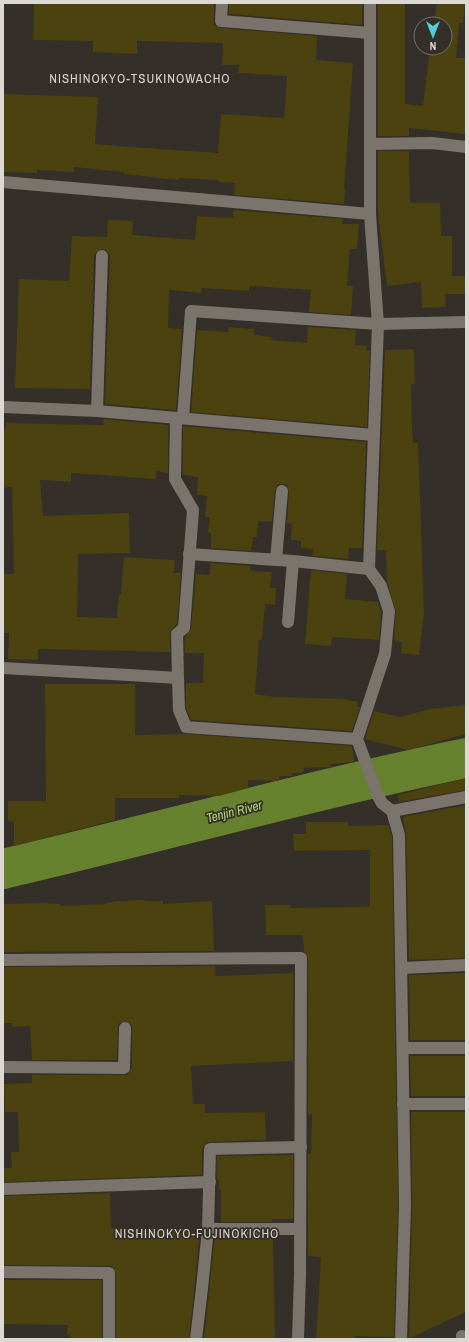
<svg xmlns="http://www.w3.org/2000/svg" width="469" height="1342" font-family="'Archivo Narrow',sans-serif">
<rect width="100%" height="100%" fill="#342f28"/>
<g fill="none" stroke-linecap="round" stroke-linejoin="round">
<!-- river -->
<path stroke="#66822e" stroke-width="40" d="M3,869c155,-36 307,-79 463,-111"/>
</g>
<!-- building -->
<g fill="#4b420f">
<polygon points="34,3 214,3 214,24 220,28 317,36 316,60 353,63 344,189 345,189 344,204 234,195 235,183 219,182 219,180 179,178 179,180 124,174 124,172 74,167 74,172 37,170 37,173 3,172 4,94 98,97 95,144 131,147 218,153 221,114 284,118 287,76 238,73 239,65 222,65 223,43 137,41 137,54 93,52 93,41 33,40"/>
<polygon points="229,3 362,3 362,25 229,14"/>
<polygon points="378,3 405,3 405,104 423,106 430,48 445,48 445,24 434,24 437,3 465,3 463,23 459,23 456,58 466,58 466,134 409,128 409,136 378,136"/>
<polygon points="378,151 409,151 410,203 440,203 441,236 452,236 452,276 466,276 466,294 445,294 446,307 422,308 421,282 387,286 378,213"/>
<polygon points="233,210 343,219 342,224 359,224 357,249 350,249 347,286 353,286 351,315 309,312 311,290 249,286 249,291 202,288 201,293 169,290 168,328 182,329 176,410 105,404 110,256 106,250 102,249 96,252 94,256 90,389 15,388 19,279 69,281 72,236 107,237 108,220 133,221 132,235 195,240 197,216 233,218"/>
<polygon points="229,327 254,329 254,335 272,337 271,340 307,343 308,327 356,330 355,345 367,346 366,351 370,350 367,427 191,412 197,330 228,332"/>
<polygon points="414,349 415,384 411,384 412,430 413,443 418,443 424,612 419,655 401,653 402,642 394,641 396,611 387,582 386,550 377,550 385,350"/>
<polygon points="104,419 168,425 168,473 156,471 156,479 71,473 71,482 40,480 43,516 129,513 130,553 78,554 77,617 117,618 119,595 121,595 124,557 175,560 174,573 181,573 177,624 170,632 170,652 38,649 38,660 8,659 9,633 3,633 3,574 14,574 12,487 3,488 3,431 5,431 6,423 103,425"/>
<polygon points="183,426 366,442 362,548 349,548 348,559 312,556 313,549 301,548 301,541 291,540 292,524 287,523 289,491 287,485 282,484 278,484 275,490 272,522 258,521 257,537 253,537 251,551 211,548 211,533 208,532 210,517 205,517 207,496 197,495 198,477 183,475"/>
<polygon points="210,563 250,566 250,571 272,572 270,588 276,588 275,605 265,604 262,640 259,640 255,694 275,697 344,699 358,702 357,706 360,707 352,731 191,720 186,708 186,683 203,683 204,653 185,653 185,637 191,629 196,574 210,575"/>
<polygon points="311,570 347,574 345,599 378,602 381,612 379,640 332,637 331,646 305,644"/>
<polygon points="45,684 135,684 135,735 185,734 352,746 354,762 331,764 331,767 304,768 303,773 292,773 292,776 279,776 279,781 248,780 248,788 219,796 179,795 179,798 115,798 115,820 14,846 14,821 8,821 8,801 46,801"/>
<polygon points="466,705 466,734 408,750 365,739 374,711 400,717 430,709"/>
<polygon points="466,778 466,790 399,802 398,795"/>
<polygon points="466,805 466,958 409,960 406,835 403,817"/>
<polygon points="306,822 348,822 348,826 388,825 392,836 398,1205 394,1337 355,1336 355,1339 316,1339 321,1257 308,1256 308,1154 311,1154 312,1114 308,1114 308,958 304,951 303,935 266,935 265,905 290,905 290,908 370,907 370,850 294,851 293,834 306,834"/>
<polygon points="145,900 145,901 163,901 163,904 212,901 214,951 3,952 3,904 43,903 60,904 60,906 106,904 106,903 120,901"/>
<polygon points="215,966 215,976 293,973 293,1061 191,1066 193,1104 205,1104 205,1113 265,1112 266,1140 207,1142 202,1149 202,1175 3,1182 3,1168 12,1168 11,1152 19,1152 18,1112 5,1112 4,1084 32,1083 32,1075 127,1075 132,1068 132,1028 131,1024 126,1021 118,1024 117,1060 32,1060 30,1026 12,1027 12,1023 3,1023 3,967"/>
<polygon points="466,973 465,1040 410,1040 409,975"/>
<polygon points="410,1056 465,1056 466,1096 411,1096"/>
<polygon points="411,1112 466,1112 466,1312 410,1338 409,1338 412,1205"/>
<polygon points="293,1155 293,1219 272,1219 272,1222 221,1222 221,1189 219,1189 219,1180 217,1179 217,1156"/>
<polygon points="110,1193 111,1228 163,1232 164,1229 200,1232 189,1339 116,1339 116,1273 112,1266 3,1265 3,1196"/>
<polygon points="215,1236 273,1236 275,1339 204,1339"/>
<polygon points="3,1280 102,1280 102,1339 70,1339 70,1335 67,1335 68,1325 3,1324"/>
</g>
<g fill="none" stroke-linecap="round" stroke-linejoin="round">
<!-- service -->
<g stroke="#7a746c" stroke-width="12">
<polyline points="222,3 221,21 370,33"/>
<polyline points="97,411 102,256"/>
<polyline points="112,674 178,678 177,634"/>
<polyline points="402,968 466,965"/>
<polyline points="404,1048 466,1048"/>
<polyline points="3,1067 124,1068 125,1028"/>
<polyline points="403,1104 466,1104"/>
<polyline points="3,1189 210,1182"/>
<polyline points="208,1229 300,1229"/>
<polyline points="3,1272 109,1273 109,1339"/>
<polyline points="202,1288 208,1229 210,1149 301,1147"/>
<polyline points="462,1336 466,1337"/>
</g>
<!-- minor -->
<g stroke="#7a746c" stroke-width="12">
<polyline points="370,3 370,214 378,324 369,569 381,586 389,611 385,654 357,739 378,796 382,803 392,811 399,835 405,1205 401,1339"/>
<polyline points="370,144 432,143 466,147"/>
<polyline points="3,182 370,214"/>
<polyline points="3,407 97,411 374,435"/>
<polyline points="176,418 175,479 193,510 184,628 177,634"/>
<polyline points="183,418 191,311 378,324 466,322"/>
<polyline points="189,554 293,561 369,569"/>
<polyline points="276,560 282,491"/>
<polyline points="288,622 293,561"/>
<polyline points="3,668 112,674"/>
<polyline points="178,678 179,710 186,727 357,739"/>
<polyline points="392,811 466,797"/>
<polyline points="3,960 301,958 300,1275 298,1339"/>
<polyline points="196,1339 202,1288"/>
</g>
</g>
<g text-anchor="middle" stroke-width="3.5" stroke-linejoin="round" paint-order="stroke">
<!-- neighbourhood labels -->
<g font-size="13" letter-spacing="1" fill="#dbd5cc" stroke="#342f28">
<text x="140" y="83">NISHINOKYO-TSUKINOWACHO</text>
<text x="197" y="1238">NISHINOKYO-FUJINOKICHO</text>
</g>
<!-- water labels -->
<g font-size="13" font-style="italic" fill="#b2da6b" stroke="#342f28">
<text transform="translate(234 811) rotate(-14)" y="5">Tenjin River</text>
</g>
</g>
<!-- border -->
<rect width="469" height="1342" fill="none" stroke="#dcd8d4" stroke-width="8"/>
<!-- north arrow -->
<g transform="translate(433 36) rotate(180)"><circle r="19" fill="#342f28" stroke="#77736d"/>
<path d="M0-3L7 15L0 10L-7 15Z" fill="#52ccd6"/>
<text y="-6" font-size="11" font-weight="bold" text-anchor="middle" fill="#dcd8d4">N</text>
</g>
</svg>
